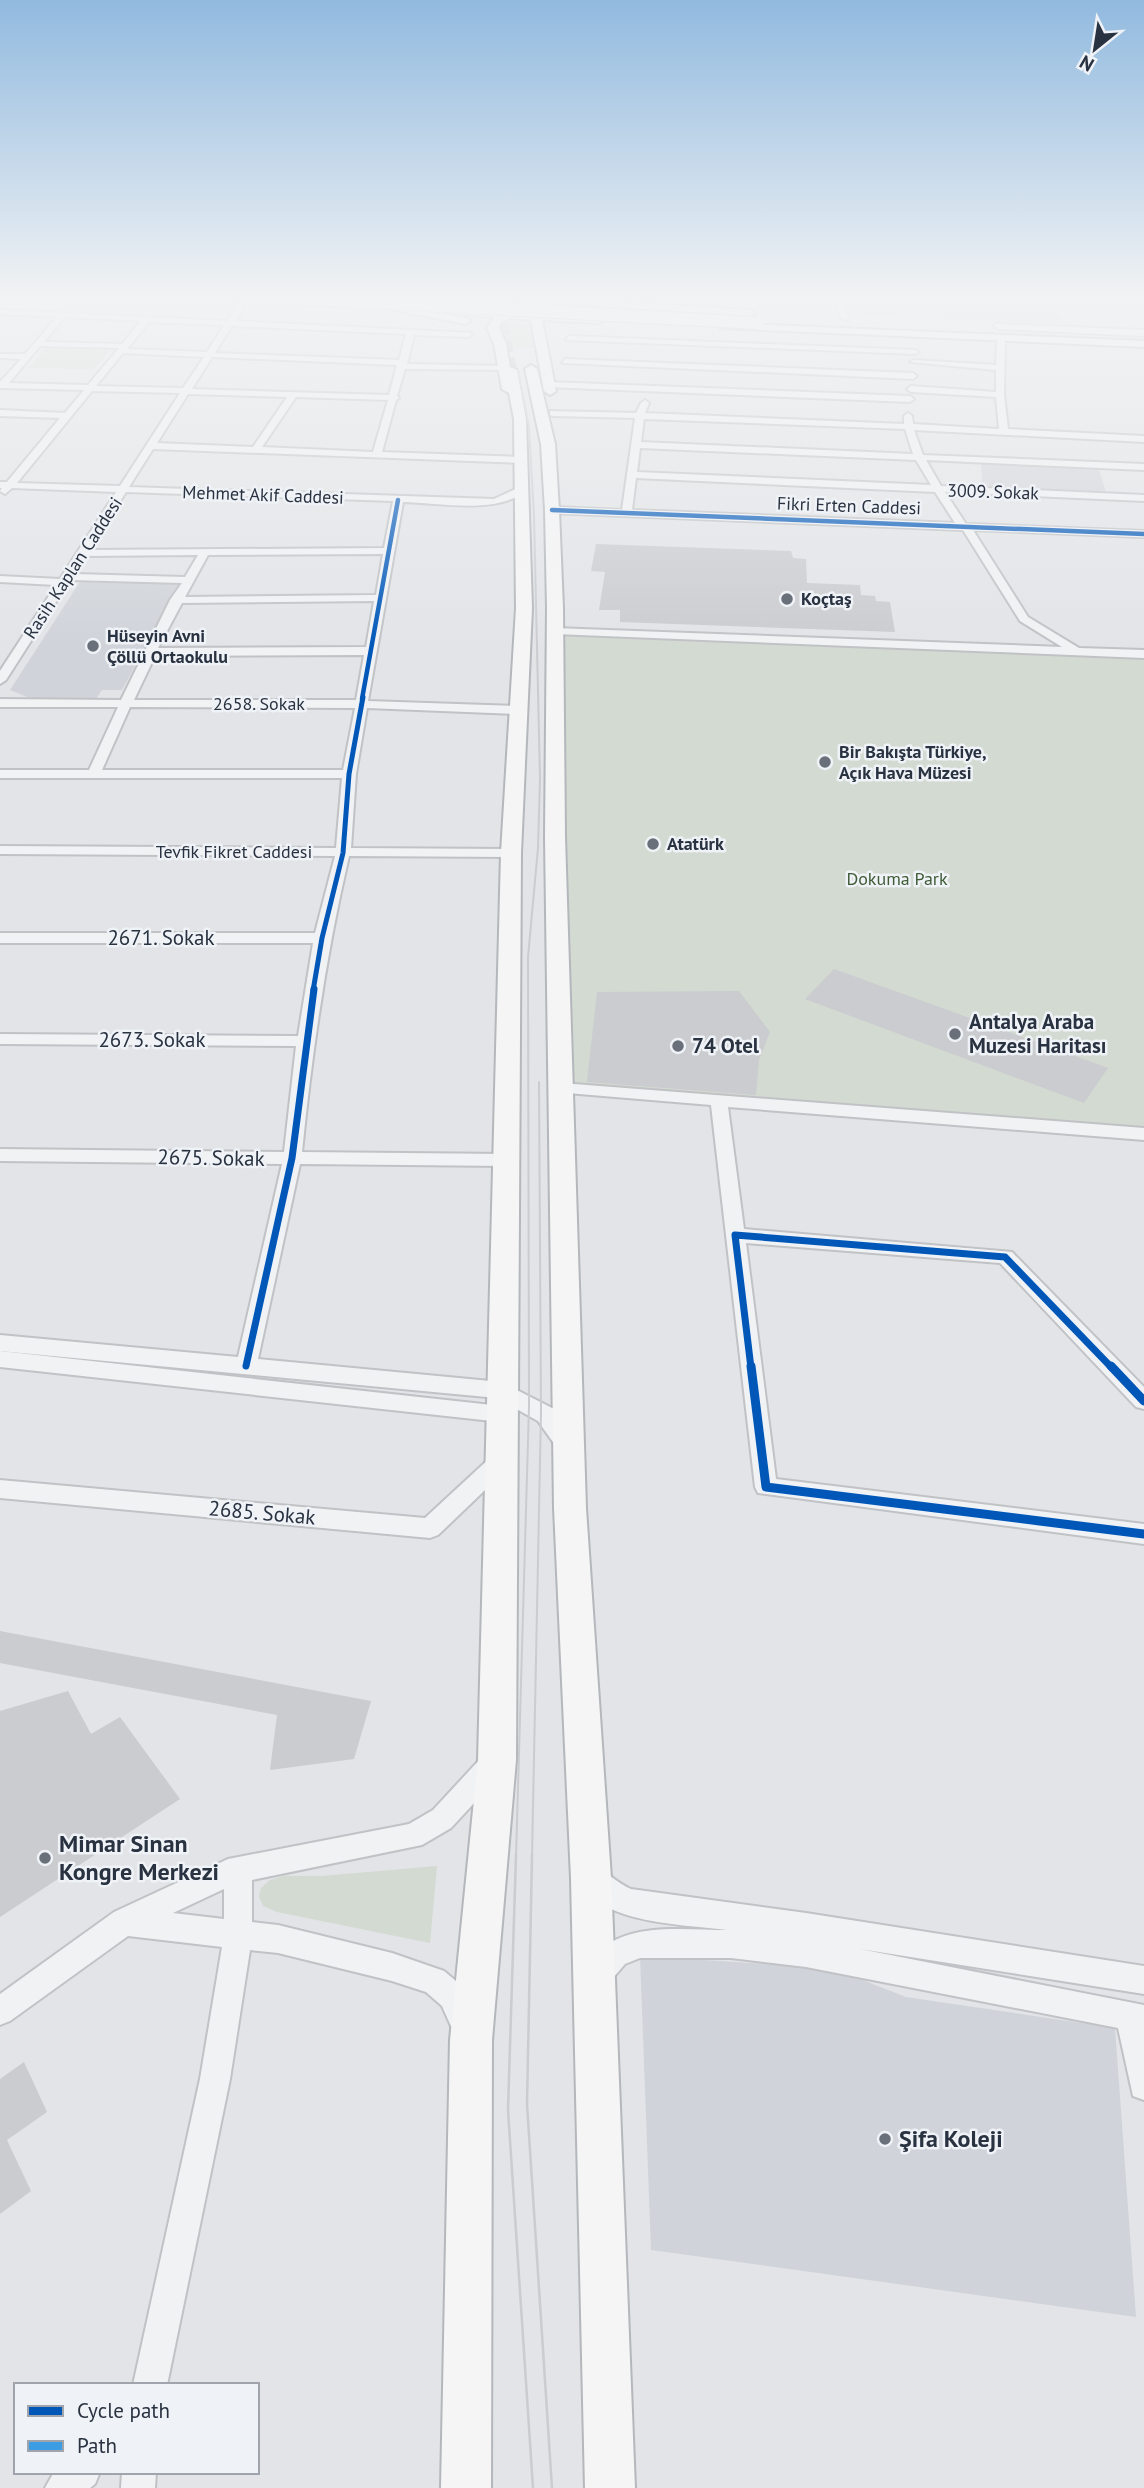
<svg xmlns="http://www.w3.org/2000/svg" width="1144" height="2488" font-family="'PT Sans',sans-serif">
<rect width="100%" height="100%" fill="#e2e4e7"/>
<!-- built -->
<g fill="#d0d4da">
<polygon points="856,299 991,299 1058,305 1065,325 863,315"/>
<polygon points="981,461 1098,467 1107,495 982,489"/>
<polygon points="81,580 180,583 122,690 102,690 96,699 44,699 27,697 10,690"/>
<polygon points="640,1956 832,1968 906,1997 1115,2028 1136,2317 651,2250"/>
</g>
<!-- green -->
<g fill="#d3dad2">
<polygon points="68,299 170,299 237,302 231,308"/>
<polygon points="501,321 530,323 536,348 504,349 498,324"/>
<polygon points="47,347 113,347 94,369 28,368"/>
<polygon points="555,631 1144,653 1144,1134 561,1088"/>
<polygon points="437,1866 430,1943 277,1912 263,1906 259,1896 261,1888 270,1880 284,1876 322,1876"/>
</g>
<!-- building -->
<g fill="#cacccf">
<polygon points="596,544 791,551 793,558 806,559 807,583 860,585 861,595 875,596 876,601 890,602 895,632 620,622 620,610 599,610 605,572 591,571"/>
<polygon points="834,969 1108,1068 1084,1103 805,999"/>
<polygon points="739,991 770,1032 759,1060 756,1095 587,1082 597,992"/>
<polygon points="0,1631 371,1701 354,1759 270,1770 277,1715 0,1663"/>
<polygon points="68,1691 91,1734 120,1717 180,1799 0,1917 0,1711"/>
<polygon points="24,2062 47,2112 7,2140 31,2191 0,2214 0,2079"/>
</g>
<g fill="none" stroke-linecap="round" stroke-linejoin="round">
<!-- highway-tunnel -->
<polyline stroke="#bdc0c6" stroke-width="12" stroke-dasharray="12 6" stroke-linecap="butt" points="511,370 502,325 515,299"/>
<defs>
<g id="minor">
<path d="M242,299h7l-14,22 237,12 -3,4 -55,-2 -7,29 98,2 3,4 -103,-1 -8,27 2,2 -3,2 -14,52 139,5 5,3 -5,3 -368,-14 -24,38 365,12 26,-12 8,2c-28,26 -89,14 -125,13l-35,199 149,5 6,4 -6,4 -150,-6 -11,66 -5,74 160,1 7,4 -7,4 -162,-1c-23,98 -37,196 -47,296l205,2 9,6 -9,6 -207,-2 -42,195 243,23 53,27 25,37 -3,6 -8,3 -8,-3 -22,-31 -41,-23 -497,-47v-16l238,22 44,-193 -282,-3v-12l284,3 12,-106 -296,-2v-10l298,2 15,-93h-313v-10h315l20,-77 -335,-2v-8l336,2 6,-70h-342v-8h89l29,-63h-118v-8l121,1 49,-100 12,-17 -112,-3 -64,100 -6,4v-13l56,-86 -56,-3v-6l60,3 56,-87 -104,-4 -7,6 -5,-3 2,-3h-2v-6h7l53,-64 -60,-2v-6l65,3 19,-23 -84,-2v-6l21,-23 -21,-1v-4h25l32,-37 -57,-3v-4l227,11zM65,317l76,4 -19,23 -78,-2zM149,322l75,3 -17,27 -80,-3zM232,326l174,8 -7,26 -184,-7zM40,346l79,2 -31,37 -79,-2zM123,353l81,4 -21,31 -87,-2zM212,357l185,8 -8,30 -197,-6zM92,391l88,2 -60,93 -103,-3zM188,394l99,3 -34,50 -96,-4zM296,397l92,3 -15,52 -111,-5zM126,492l267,9 -9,47 -295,2zM383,554l-7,41 -191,2 23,-42zM198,555l-13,22 -111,-3 11,-18zM374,601l-8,46 -208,1 24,-45zM364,655l-8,45h-222l21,-44zM130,707l225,1 -12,62h-241z"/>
<polygon points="835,299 842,299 849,320 842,318"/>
<polygon points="569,336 915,350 919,352 915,354 566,340"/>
<path d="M1001,338l4,2 -1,55 4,34 136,7v6l-230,-12 9,25 221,9v6l-218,-10 15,26 203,9v6l-199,-9 21,32 178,7v6l-171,-7 55,87 51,31 65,2v8l-589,-24 -6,-3 6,-3 507,19 -42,-26 -57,-91 -411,-17 -5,-3 5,-3 70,3 13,-92 -82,-2 -3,-1v-4l86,2 5,-10 4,-3 4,3 -4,10 259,11v-8l4,-3 4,3 1,8 86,5 -3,-32 -85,-5 -4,-3 4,-3 85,6v-22l-86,-8 4,-2 82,5 1,-25zM644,419l261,10 8,25 -272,-12zM640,448l276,12 15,25 -294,-13zM636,478l299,14 20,31 -323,-13z"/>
<polygon points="565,359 913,373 917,376 913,379 562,363"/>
<polygon points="549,382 910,396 914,399 910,402 546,387"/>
<polygon points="561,1083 1144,1128 1144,1140 728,1107 744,1229 1012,1252 1144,1387 1144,1409 1136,1407 1000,1263 746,1243 776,1479 1144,1524 1144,1544 758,1493 755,1487 711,1105 555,1092 552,1088 555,1084"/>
<polygon points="0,1351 501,1406 509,1408 512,1414 509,1420 501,1422 0,1367"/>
<polygon points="499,1454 507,1457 510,1463 507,1469 438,1535 430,1538 0,1498 0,1480 425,1518 491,1457"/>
<path d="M491,1754l9,3 4,9 -4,9 -49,53 -29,17 -170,35v42l26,3 114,28 52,18 18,15 17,37 -5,10 -10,5 -10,-5 -12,-27 -16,-14 -34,-11 -114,-28 -28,-3 -20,129 -63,306h-34l67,-306 22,-132 -94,-11 -118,85 -10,4v-31l114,-82 114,-53 181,-35 24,-14 49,-53zM224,1889v30l-51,-6z"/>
<path d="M592,1864c15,7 24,19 39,25l175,24 338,53v28l-284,-45 284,56v95l-11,-4 -15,-68 -312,-61 -75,-9h-91l-15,6 -18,21 -10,4 -10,-4 -4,-10c23,-57 94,-45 144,-45 -43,-6 -129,-5 -149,-52l4,-10z"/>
<polygon points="54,2472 100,2472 95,2484 90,2488 45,2488"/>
<polygon points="122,2472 156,2472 155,2488 121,2488"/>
</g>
<polygon id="major" points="996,324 1144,330 1144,336 999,329 994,326"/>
<g id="highway">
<polygon points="230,299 348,301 353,304 348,307 235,302"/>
<polygon points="569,299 749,310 755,313 749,316 573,304 569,303"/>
<polygon points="393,304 465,318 471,321 465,324 389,309 388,307"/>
<polygon points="448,308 509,311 520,308 533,313 599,317 605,320 599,323 542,320 556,391 550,395 544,391 531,320 511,318 501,322 499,328 506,344 510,367 517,370 526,419 532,608 521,853 516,1760 492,2040 491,2488 441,2488 450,2040 478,1760 501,853 516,608 514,419 509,393 502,389 494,344 487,328 494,317 444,313 444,309"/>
<polygon points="724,323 1144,341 1144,347 720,328 720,324"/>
<polygon points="531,365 537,369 555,444 559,510 563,608 565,837 586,1508 611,1878 635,2488 585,2488 571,1878 554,1508 545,837 547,608 545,510 541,444 525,369"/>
</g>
</defs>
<!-- minor casing -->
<use href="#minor" stroke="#c0c2c5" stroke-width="4"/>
<!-- major casing -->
<use href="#major" stroke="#bec1c4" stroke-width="4"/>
<!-- highway casing -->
<use href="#highway" stroke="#b4b7bb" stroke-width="4"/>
<!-- minor -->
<use href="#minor" fill="#f1f2f3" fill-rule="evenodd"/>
<!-- major -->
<use href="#major" fill="#f5f5f6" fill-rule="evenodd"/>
<!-- highway -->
<use href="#highway" fill="#f5f5f6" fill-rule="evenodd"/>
<!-- tram-far1 -->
<g stroke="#cacccf" stroke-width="2">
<polyline points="516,1857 529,1406 528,957 538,848 540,778 534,516 529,427 518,370"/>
<polyline points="532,1857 541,1412 539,1082"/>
</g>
<!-- tram -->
<g stroke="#cacccf" stroke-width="2.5">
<polyline points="516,1855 508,2110 533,2488"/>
<polyline points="532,1855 527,2104 552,2488"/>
</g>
<defs>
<polyline id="highway-bridge" points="315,299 758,323"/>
</defs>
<!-- highway-bridge casing -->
<use href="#highway-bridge" stroke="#b4b7bb" stroke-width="14" stroke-linecap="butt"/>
<!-- highway-bridge -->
<use href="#highway-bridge" stroke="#f5f5f6" stroke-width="12"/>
<defs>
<g id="cycleway-far3">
<polyline points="552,510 1144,534"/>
<polyline points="362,699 398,500"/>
</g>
<polyline id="cycleway-far2" points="313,991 322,938 343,853 349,774 363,697"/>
<g id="cycleway-far1">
<polyline points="246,1366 292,1158 314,989"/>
<polyline points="751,1368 735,1235 1005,1257 1112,1368"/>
</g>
<g id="cycleway">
<polyline points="751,1366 766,1487 1144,1534"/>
<polyline points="1111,1366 1144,1401"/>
</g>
</defs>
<!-- cycleway-far3 casing -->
<use href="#cycleway-far3" stroke="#eff2f6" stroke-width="7"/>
<!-- cycleway-far2 casing -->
<use href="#cycleway-far2" stroke="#eff2f6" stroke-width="9"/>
<!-- cycleway-far1 casing -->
<use href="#cycleway-far1" stroke="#eff2f6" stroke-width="11"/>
<!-- cycleway casing -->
<use href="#cycleway" stroke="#eff2f6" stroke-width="13"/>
<!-- cycleway-far3 -->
<use href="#cycleway-far3" stroke="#0057b8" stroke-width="4.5"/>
<!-- cycleway-far2 -->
<use href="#cycleway-far2" stroke="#0057b8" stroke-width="5"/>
<!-- cycleway-far1 -->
<use href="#cycleway-far1" stroke="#0057b8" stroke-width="7"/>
<!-- cycleway -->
<use href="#cycleway" stroke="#0057b8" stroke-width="9"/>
</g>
<!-- sky -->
<linearGradient id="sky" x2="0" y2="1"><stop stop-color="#91badf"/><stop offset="0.46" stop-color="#f2f3f4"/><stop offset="1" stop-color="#f2f3f4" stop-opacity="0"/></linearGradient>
<rect width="1144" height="647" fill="url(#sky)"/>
<!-- markers -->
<g fill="#6a707a" stroke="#eff2f6" stroke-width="2.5">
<circle cx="787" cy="599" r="7"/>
<circle cx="93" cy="646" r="7"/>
<circle cx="825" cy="762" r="7"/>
<circle cx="653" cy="844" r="7"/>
<circle cx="955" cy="1034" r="7"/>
<circle cx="678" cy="1046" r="7"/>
<circle cx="45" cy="1858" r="7"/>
<circle cx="885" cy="2139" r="7"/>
</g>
<g text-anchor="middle" stroke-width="5" stroke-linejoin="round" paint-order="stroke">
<!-- far-street labels -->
<g font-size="18" fill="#293240" stroke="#eff2f6">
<text transform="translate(993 492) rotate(2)" y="6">3009. Sokak</text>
<text transform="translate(263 495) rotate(2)" y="6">Mehmet Akif Caddesi</text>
<text transform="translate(849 506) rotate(2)" y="6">Fikri Erten Caddesi</text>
<text transform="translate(73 568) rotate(-57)" y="6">Rasih Kaplan Caddesi</text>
<text x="259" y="710">2658. Sokak</text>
<text x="234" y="858">Tevfik Fikret Caddesi</text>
</g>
<!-- far-poi labels -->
<g font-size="18" font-weight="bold" fill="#293240" stroke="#eff2f6" text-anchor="start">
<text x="801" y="605">Koçtaş</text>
<text x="107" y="642">Hüseyin Avni<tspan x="107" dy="21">Çöllü Ortaokulu</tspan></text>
<text x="839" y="758">Bir Bakışta Türkiye,<tspan x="839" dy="21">Açık Hava Müzesi</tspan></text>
<text x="667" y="850">Atatürk</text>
</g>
<!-- far-park labels -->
<g font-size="18" fill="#3f5b36" stroke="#eff2f6">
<text x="897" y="885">Dokuma Park</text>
</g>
<!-- street labels -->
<g font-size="21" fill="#293240" stroke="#eff2f6">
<text x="161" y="945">2671. Sokak</text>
<text x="152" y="1047">2673. Sokak</text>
<text transform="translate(211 1158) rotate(1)" y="7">2675. Sokak</text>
<text transform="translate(262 1513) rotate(5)" y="7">2685. Sokak</text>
</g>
<!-- poi labels -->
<g font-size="21" font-weight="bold" fill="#293240" stroke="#eff2f6" text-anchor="start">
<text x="969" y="1029">Antalya Araba<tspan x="969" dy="24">Muzesi Haritası</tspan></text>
<text x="692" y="1053">74 Otel</text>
</g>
<!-- near-poi labels -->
<g font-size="24" font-weight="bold" fill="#293240" stroke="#eff2f6" text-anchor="start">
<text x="59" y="1852">Mimar Sinan<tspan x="59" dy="28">Kongre Merkezi</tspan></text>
<text x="899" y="2147">Şifa Koleji</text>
</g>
</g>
<!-- legend -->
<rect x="14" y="2383" width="245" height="91" fill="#eff2f6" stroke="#a0a5ad" stroke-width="2"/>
<rect x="28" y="2406" width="35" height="10" fill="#0057b8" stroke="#a0a5ad" stroke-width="2"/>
<text x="77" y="2418" font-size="21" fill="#293240">Cycle path</text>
<rect x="28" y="2441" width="35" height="10" fill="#3d9de3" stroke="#a0a5ad" stroke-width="2"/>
<text x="77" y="2453" font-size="21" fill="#293240">Path</text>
<!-- north arrow -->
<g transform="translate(1095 49) rotate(210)" stroke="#eff2f6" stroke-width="5" paint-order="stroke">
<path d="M0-5L12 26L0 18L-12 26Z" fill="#293240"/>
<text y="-10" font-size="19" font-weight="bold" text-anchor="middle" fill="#293240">N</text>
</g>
</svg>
